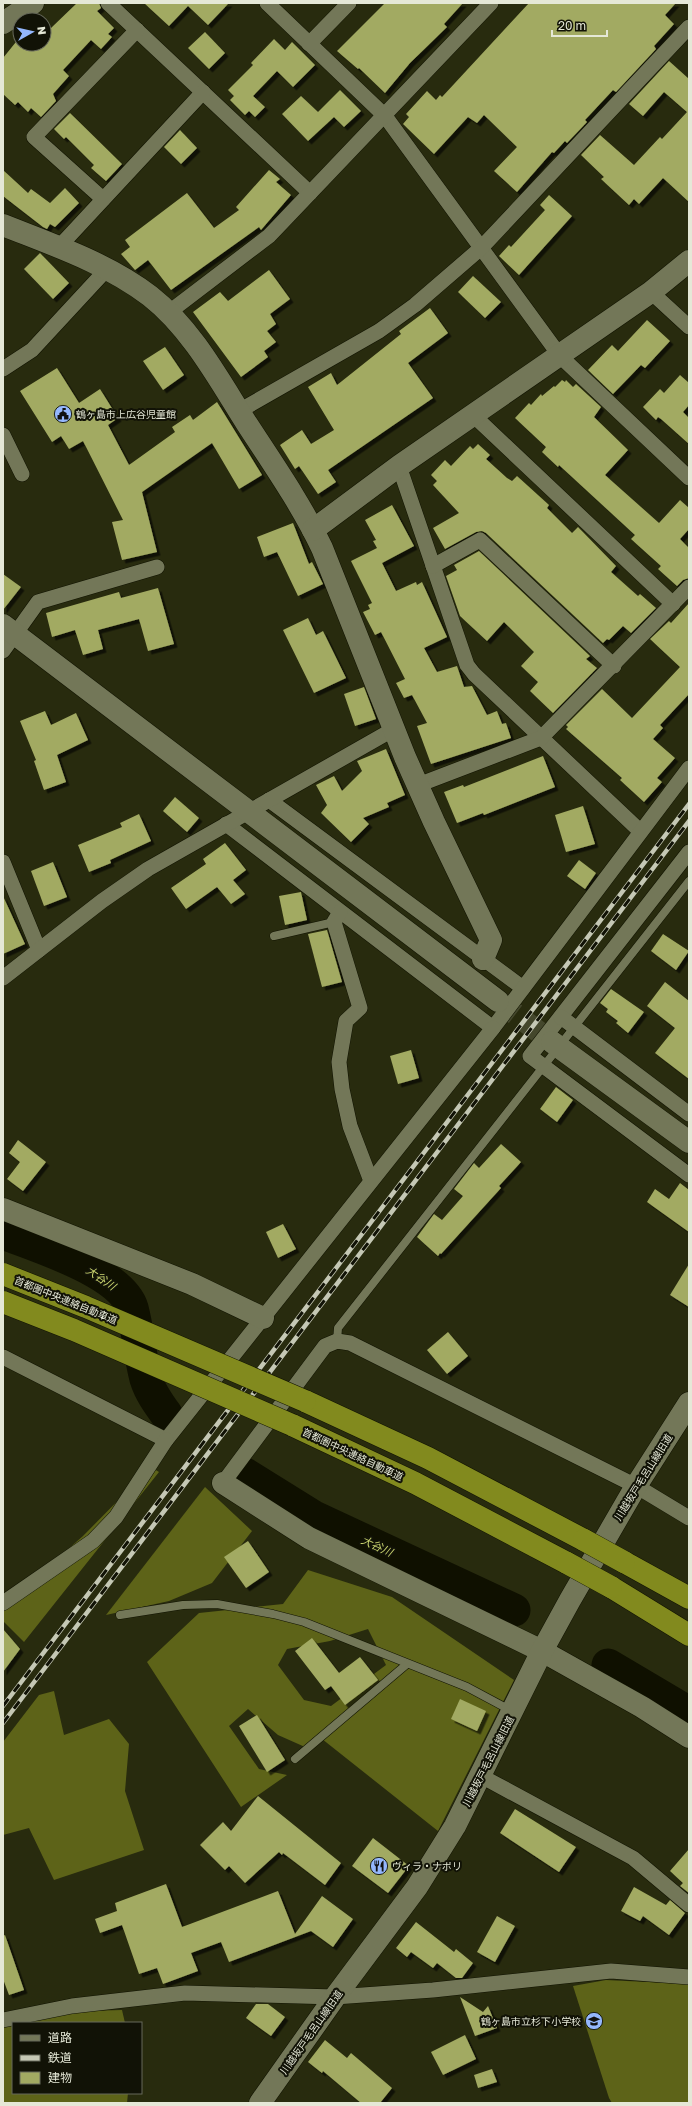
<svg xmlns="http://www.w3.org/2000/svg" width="692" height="2106" font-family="'Golos Text','Noto Sans JP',sans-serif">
<defs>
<filter id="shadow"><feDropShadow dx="3.5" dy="3.5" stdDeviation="0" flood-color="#0009"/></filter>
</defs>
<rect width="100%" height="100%" fill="#282b0e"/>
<!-- forest -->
<g fill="#5d6318" fill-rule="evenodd">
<polygon points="151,1467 159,1472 24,1642 3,1621 3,1606 83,1536"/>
<polygon points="205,1487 252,1531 212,1583 169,1601 106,1615"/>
<path d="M308,1570l84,27 122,83 -76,151 -121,-96 -12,12 -27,-12 -30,-26 -19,17 30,43 28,6 -46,32 -94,-145 52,-49 84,-9zM368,1629l18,36 -55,41 -27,-6 -26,-35 9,-16 43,-8z"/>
<polygon points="54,1691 64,1735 109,1719 129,1744 125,1791 144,1850 54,1880 29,1828 3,1835 3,1742 39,1695"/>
<polygon points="606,1980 689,1984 689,2103 612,2103 609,2098 573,1986"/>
<polygon points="122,2010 125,2023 21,2023 84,2011"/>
<polygon points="13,2024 13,2093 128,2093 127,2103 3,2103 3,2026"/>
</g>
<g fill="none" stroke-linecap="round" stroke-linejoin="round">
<!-- river -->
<g stroke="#0f1000" stroke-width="33">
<path d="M3,1233c33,13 118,39 129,75 6,23 8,48 14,71 4,13 12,24 20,35"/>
<polyline points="245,1474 314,1517 514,1610"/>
<polyline points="608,1665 689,1713"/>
</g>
</g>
<!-- building -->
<g fill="#a2aa62" filter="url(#shadow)">
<polygon points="77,3 99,3 101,8 97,11 114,28 108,34 112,37 101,49 91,40 63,70 69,76 53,94 56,101 41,117 31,108 28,112 18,102 15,105 3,94 3,58 20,37 20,44 44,44 44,22 51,28"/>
<polygon points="144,3 229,3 208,25 188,6 169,26"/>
<polygon points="385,3 463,3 444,24 447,27 410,63 385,93 359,68 358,69 337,51"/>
<polygon points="529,3 676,3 665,15 674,24 654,46 656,49 616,92 613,90 585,120 587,122 567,143 565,141 554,153 552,152 517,192 494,171 517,147 484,115 477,123 468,117 434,154 403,124 409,117 406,114 427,91 436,100 440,95 442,97"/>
<polygon points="205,32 225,53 209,69 188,48"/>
<polygon points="274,39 285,50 292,42 315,65 293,87 277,71 253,96 265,107 255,117 249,111 245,115 230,100 234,96 228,90 253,65 251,63"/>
<polygon points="669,61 689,79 689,202 663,178 639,204 634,199 629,205 601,179 604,177 581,155 600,135 634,165 660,137 662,139 687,112 664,92 643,116 629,104"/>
<polygon points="340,90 361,111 344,127 334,117 308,141 282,114 301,96 318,112"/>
<polygon points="70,113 122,164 106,181 91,168 94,165 66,137 64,139 54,129"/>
<polygon points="180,130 197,148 181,164 164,147"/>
<polygon points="3,170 28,193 31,189 50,203 65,188 79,203 55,227 50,224 47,229 43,227 3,196"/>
<polygon points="269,170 280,179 276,182 291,195 261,230 259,227 171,290 148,260 135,270 121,254 130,247 125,240 187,193 214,228 239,210 236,207"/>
<polygon points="549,195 572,216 519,275 499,256 509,245 511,247 545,210 540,205"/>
<polygon points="40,253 69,283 53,299 24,269"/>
<polygon points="269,270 290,299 270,314 276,324 267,331 276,342 264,351 268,357 241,377 193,312 220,292 228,301"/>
<polygon points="473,276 501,302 485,318 458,292"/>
<polygon points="430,308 448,333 408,363 433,398 328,470 336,482 318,494 299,466 295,469 280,445 302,430 311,444 334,430 308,387 331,373 337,385 401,334 399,331"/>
<polygon points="647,320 670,341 645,368 641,365 613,394 588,370 612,345 618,351"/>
<polygon points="165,347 184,375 163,390 143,361"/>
<polygon points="57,368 79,403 100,389 118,418 108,425 129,465 175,432 172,427 190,415 193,420 217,402 262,475 239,489 212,443 142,492 157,552 122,560 112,522 123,520 83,441 69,449 61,436 52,442 20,391"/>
<polygon points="680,375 689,383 689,405 683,412 689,418 689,444 661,419 658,417 656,420 643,407 660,389 664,393"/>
<polygon points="562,380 565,382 566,380 573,387 576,384 601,407 594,417 628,450 605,475 659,523 680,500 689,508 689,529 680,539 689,548 689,578 683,580 677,586 658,569 661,566 631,539 635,535 559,465 558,467 542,452 546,447 515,418 529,403 531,405 541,394 542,396 554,386 555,387"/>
<polygon points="478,444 490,455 486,459 507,478 512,481 517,476 549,505 547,508 572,533 578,527 616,566 611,572 638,596 640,594 656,608 631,633 623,626 609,640 607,639 603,643 486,533 482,531 476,532 445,549 433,528 459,513 433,485 437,481 431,475 445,460 451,466 470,446 473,449"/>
<polygon points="392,505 414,546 382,563 396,591 416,582 417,585 422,582 447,637 424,648 437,672 457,666 464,687 472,686 487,715 497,711 502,724 506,723 511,738 431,764 417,726 427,723 412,695 404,698 396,683 405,679 381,632 375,635 363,612 370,609 368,605 372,603 351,561 377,548 373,541 376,540 365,520"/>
<polygon points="293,523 309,564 312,562 323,584 298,596 277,552 264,557 257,537"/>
<polygon points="479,551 590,656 586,659 597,668 553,713 530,691 538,682 521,666 534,652 504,622 487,641 460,616 446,576 457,570 454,565"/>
<polygon points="3,574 21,587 3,610"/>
<polygon points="158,588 174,644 148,651 139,619 98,630 103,649 83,655 75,630 52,637 46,613 119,592 121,598"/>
<polygon points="689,603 689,694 660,725 663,728 653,739 675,758 657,778 662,782 644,802 620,780 622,778 566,729 568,727 566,725 602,689 632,718 680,667 650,639 669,621 671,623"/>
<polygon points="308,618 316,635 323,631 346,678 314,693 283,630"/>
<polygon points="364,687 376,719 355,726 344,694"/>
<polygon points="45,711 51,725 76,713 88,740 57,755 66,782 44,790 34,761 36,760 20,721"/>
<polygon points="386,749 405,795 387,803 389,807 363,818 369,824 351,842 321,813 327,805 316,785 334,776 342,791 362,771 357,761"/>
<polygon points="543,756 555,787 484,815 483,813 457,823 444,792 463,785 464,787"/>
<polygon points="175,797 199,818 187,832 163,811"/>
<polygon points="583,806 595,844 566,852 555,815"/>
<polygon points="139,814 151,841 110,860 111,863 89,872 78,845 122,827 120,823"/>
<polygon points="225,843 246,870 233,880 245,894 231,904 217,887 186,909 171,888 206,864 203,859"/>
<polygon points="579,860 596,873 585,889 567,876"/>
<polygon points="53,862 67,897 44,906 31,871"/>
<polygon points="301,892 307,920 285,925 279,896"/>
<polygon points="3,896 25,944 3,954"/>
<polygon points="327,930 342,982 322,987 308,934"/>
<polygon points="663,934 689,951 676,970 651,951"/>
<polygon points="665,982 689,1001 689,1079 655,1053 675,1028 647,1006"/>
<polygon points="611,989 644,1012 628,1033 616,1023 618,1021 606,1012 608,1009 600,1003"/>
<polygon points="411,1050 419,1078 398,1084 390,1056"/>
<polygon points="556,1087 573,1100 557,1122 540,1109"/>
<polygon points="18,1140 46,1162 23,1191 7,1179 20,1162 9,1153"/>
<polygon points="501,1144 521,1162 499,1186 501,1188 441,1254 440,1253 438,1256 417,1237 434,1214 442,1220 463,1196 454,1189 474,1163 479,1168"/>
<polygon points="680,1183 689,1190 689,1232 647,1202 655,1189 669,1199"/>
<polygon points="283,1224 296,1249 278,1258 266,1232"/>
<polygon points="689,1264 689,1307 670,1295"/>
<polygon points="448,1332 468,1356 447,1374 427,1350"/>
<polygon points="248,1541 269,1572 246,1588 224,1557"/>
<polygon points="3,1629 20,1649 3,1672"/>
<polygon points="312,1638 339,1673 360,1657 378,1680 345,1705 331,1686 325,1690 295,1651"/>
<polygon points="460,1699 486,1711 477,1731 451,1719"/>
<polygon points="257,1715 285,1760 267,1772 239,1726"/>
<polygon points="258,1796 341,1863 325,1885 283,1853 282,1855 279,1852 245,1883 229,1866 225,1870 200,1845 223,1822 231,1831"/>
<polygon points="515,1809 576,1847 559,1872 500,1833"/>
<polygon points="373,1838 409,1866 388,1893 352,1866"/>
<polygon points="689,1849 689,1893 680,1886 683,1883 670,1871"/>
<polygon points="166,1884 182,1927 278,1891 295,1934 322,1896 353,1919 333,1947 311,1931 229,1962 221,1942 191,1953 198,1971 163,1984 157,1968 139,1974 122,1925 100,1933 95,1919 117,1911 115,1903"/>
<polygon points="634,1887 666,1905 670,1900 685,1913 669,1935 643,1916 640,1921 621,1911"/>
<polygon points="497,1916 515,1926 495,1962 477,1952"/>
<polygon points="416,1922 454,1952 456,1949 473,1963 462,1978 456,1978 437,1963 433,1968 411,1952 407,1957 396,1948"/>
<polygon points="5,1935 24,1990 9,1995 3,1979 3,1936"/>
<polygon points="460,1997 483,2012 488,2006 497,2028 475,2036"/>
<polygon points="256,2004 268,2004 285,2017 271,2036 246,2018"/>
<polygon points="465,2035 476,2059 443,2075 431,2052"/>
<polygon points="325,2040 347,2058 351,2053 392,2088 380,2103 361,2103 323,2071 322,2073 308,2062"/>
<polygon points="492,2069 497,2082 478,2088 474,2075"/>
</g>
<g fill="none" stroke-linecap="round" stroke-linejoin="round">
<!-- secondary-tunnel -->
<polyline stroke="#44472c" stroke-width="22" stroke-dasharray="22 11" stroke-linecap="butt" points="498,1001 552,1042"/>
<defs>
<g id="lane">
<polyline points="274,936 334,922"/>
<polyline points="337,1341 338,1328 689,881"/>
<polyline points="120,1615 183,1605 217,1604 273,1614 304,1622 467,1687 512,1711"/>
<polyline points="295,1759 407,1664"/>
</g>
<g id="street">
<polyline points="108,3 310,193"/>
<polyline points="267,3 385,116 560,356 689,478"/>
<polyline points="309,44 349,3"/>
<polyline points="103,199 34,137 137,30"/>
<polyline points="58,248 203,92"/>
<polyline points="651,292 689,327"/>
<polyline points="168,313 269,236 491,3"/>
<polyline points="3,369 32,350 107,269"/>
<polyline points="239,411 379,331 415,305 481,248 689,27"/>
<polyline points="473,415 673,604"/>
<polyline points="3,435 22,474"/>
<polyline points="399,466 467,665 474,674 640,831"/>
<polyline points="433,566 480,540 614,666"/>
<polyline points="3,651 38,602 157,567"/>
<polyline points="418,785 541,738 689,587"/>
<polyline points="269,800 523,988"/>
<polyline points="226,824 493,1028 689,768"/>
<polyline points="689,852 530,1056 689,1175"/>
<polyline points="3,862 39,950"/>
<polyline points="340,912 334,922 360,1008 346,1021 339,1062 342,1089 350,1126 371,1181"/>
<polyline points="3,978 102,901 148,869 394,729"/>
<polyline points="561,1017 689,1114"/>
<polyline points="3,1357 166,1440 493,1028"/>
<polyline points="223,1483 325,1346 337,1341 350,1343 636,1486 689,1518"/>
<polyline points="3,1603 93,1541 116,1517 166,1440"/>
<polyline points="481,1776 633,1858 689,1905"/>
<polyline points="3,2020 72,2006 185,1993 335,1997 433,1990 611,1971 689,1977"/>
</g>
<g id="secondary">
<polyline points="3,23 33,3"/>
<path d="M3,225c50,20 104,38 147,71 42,33 69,84 97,128 26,40 54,80 75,124l83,209 29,65 57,118 -8,19"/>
<polyline points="313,530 399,466 651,292 689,261"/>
<polyline points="3,625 498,1001"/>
<polyline points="552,1042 689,1142"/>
<polyline points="3,1209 192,1284 263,1318"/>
<polyline points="223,1483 309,1538 542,1651 642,1707 689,1737"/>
<polyline points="260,2103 335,1997 417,1887 455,1826 542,1651 570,1600 636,1486 689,1403"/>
</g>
<g id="highway">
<polyline points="305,1401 428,1458 584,1540"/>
<polyline points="292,1425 415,1483 567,1563"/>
<polyline points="624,1562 689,1598"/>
<polyline points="611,1587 689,1635"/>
</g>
</defs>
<!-- lane casing -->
<use href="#lane" stroke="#111300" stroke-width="9"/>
<!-- street casing -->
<use href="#street" stroke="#111300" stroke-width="16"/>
<!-- secondary casing -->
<use href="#secondary" stroke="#111300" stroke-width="23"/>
<!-- highway casing -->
<use href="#highway" stroke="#111300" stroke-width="23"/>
<!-- lane -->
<use href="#lane" stroke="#737758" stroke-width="8"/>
<!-- street -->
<use href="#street" stroke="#737758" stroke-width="15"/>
<!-- secondary -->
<use href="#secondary" stroke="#737758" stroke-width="22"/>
<!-- highway -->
<use href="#highway" stroke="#828a1e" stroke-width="22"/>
<defs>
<g id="rail">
<polyline points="3,1706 689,804"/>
<polyline points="3,1723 689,821"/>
</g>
</defs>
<!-- rail casing -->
<use href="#rail" stroke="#c5c8b5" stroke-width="4.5"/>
<!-- rail -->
<use href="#rail" stroke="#111206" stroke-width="3" stroke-dasharray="9" stroke-linecap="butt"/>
<defs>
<g id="highway-bridge">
<polyline points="3,1274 86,1307 305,1401"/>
<polyline points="3,1302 74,1330 292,1425"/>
<polyline points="584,1540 624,1562"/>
<polyline points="567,1563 611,1587"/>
</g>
</defs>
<!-- highway-bridge casing -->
<use href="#highway-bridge" stroke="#111300" stroke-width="23" stroke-linecap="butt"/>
<!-- highway-bridge -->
<use href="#highway-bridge" stroke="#828a1e" stroke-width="22"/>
</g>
<!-- icons -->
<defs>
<symbol id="civic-disc" viewBox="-11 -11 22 22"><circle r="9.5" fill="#94b7fd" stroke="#111206"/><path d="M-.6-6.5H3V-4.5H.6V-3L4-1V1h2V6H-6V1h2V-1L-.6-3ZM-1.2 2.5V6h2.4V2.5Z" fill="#111"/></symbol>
<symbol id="restaurant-disc" viewBox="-11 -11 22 22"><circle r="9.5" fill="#94b7fd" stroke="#111206"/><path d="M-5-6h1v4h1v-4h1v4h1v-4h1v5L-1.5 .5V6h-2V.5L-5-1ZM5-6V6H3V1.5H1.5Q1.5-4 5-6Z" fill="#111"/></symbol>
<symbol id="school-disc" viewBox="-11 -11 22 22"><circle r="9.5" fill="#94b7fd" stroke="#111206"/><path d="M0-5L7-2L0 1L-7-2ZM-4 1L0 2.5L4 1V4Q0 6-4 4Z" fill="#111"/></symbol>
</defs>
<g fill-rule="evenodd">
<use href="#civic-disc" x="53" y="404" width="20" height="20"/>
<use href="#restaurant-disc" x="369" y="1856" width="20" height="20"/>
<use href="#school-disc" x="584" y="2011" width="20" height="20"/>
</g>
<g text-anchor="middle" stroke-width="4" stroke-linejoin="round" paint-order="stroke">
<!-- poi labels -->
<g font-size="10" fill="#e5e8d7" stroke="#111206" text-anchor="start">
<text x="76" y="418">鶴ヶ島市上広谷児童館</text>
<text x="392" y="1870">ヴィラ・ナポリ</text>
<text x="581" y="2025" text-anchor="end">鶴ヶ島市立杉下小学校</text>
</g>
<!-- street labels -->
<g font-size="10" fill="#e5e8d7" stroke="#111206">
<text transform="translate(66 1300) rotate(22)" y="4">首都圏中央連絡自動車道</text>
<text transform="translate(353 1454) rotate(25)" y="4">首都圏中央連絡自動車道</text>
<text transform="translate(643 1477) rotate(-58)" y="4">川越坂戸毛呂山線旧道</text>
<text transform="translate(488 1761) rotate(-63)" y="4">川越坂戸毛呂山線旧道</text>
<text transform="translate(311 2032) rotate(-55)" y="4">川越坂戸毛呂山線旧道</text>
</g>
<!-- water labels -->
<g font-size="11" font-style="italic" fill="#c9d36f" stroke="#111206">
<text transform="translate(101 1278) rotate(34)" y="4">大谷川</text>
<text transform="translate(377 1546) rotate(25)" y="4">大谷川</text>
</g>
</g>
<!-- border -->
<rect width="692" height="2106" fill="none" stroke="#e5e8d7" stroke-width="8"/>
<!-- legend -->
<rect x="12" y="2022" width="130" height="72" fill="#111206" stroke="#66685a"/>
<rect x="20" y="2035" width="20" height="6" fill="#737758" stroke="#66685a"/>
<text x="48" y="2042" font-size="12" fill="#e5e8d7">道路</text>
<rect x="20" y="2055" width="20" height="6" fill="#c5c8b5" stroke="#66685a"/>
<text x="48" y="2062" font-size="12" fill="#e5e8d7">鉄道</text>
<rect x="20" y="2072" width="20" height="12" fill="#a2aa62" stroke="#66685a"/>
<text x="48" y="2082" font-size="12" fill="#e5e8d7">建物</text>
<!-- north arrow -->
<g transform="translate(32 32) rotate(82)"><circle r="19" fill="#111206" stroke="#66685a"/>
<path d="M0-3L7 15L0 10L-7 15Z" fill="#94b7fd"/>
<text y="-6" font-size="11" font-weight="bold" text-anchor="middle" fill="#e5e8d7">N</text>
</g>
<!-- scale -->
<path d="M552 30v6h55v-6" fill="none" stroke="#e5e8d7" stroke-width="2"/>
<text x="558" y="30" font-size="12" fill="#e5e8d7" stroke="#111206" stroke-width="3" paint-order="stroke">20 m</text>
</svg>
